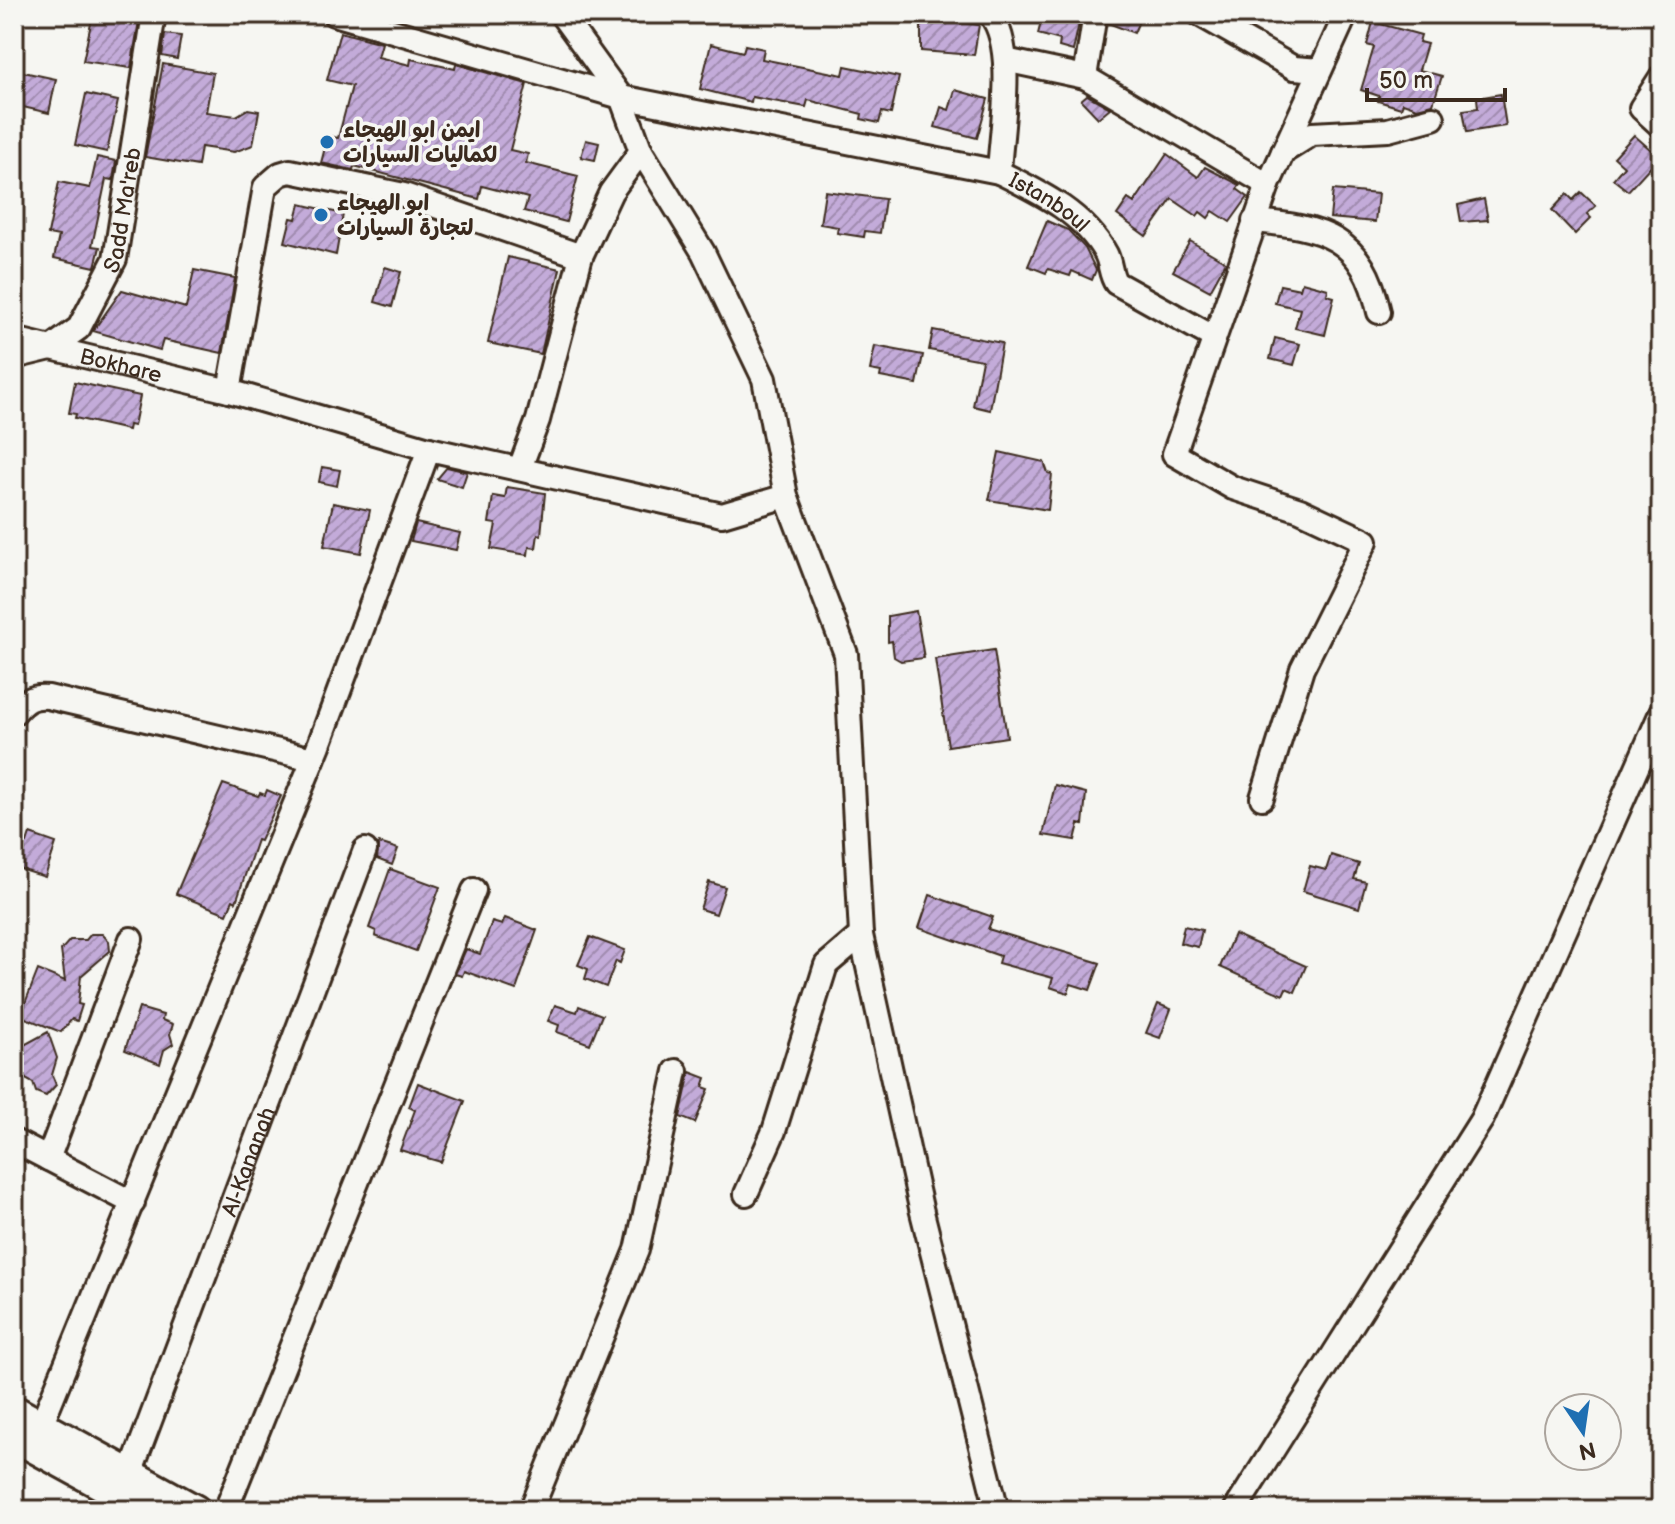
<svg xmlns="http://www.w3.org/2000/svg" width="1675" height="1524" font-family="'Balsamiq Sans','Playpen Sans Arabic',sans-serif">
<defs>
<pattern id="building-hatch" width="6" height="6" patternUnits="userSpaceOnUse" patternTransform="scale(2)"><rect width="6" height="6" fill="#c3abd9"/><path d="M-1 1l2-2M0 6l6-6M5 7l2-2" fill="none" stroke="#a08baf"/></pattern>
</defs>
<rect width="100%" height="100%" fill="#f6f6f2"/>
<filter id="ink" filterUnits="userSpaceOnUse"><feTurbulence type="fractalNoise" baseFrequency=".0125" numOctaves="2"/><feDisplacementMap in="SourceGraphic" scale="16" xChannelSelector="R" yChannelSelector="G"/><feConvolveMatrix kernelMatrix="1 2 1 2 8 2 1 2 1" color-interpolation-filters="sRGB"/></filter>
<g filter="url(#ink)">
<!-- building -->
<g fill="url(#building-hatch)" stroke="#3b2a1e" stroke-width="2">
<polygon points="93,14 140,15 131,68 83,61"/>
<polygon points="1043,14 1081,14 1073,51 1059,47 1060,40 1038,34"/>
<polygon points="1109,14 1142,14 1134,33 1108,23"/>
<polygon points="921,16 979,25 974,55 921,51"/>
<polygon points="1373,22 1421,35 1419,42 1427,44 1419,70 1442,76 1433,104 1417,108 1403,103 1401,108 1378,101 1379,96 1361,90 1374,47 1367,45"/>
<polygon points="340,32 382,43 378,57 410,65 411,59 455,69 456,64 527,84 510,150 528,154 526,163 578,176 566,222 524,211 528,198 482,186 479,199 354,166 353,170 321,163 328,136 338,138 352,86 327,80"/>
<polygon points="165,34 181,36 177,59 162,56"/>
<polygon points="711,44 743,52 745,45 764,49 762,59 843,75 845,66 899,77 891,114 882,112 879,123 861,119 862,114 808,100 806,107 752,97 751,102 700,89"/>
<polygon points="163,64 213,73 206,112 236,116 248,109 259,111 253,145 234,152 201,147 198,166 145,157"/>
<polygon points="14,70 56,79 49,113 14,105"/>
<polygon points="955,90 988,99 977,138 935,127 941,107 949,110"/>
<polygon points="86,94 118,101 107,152 75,145"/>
<polygon points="1501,94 1506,126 1467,132 1463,110 1478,108 1477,98"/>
<polygon points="1087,95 1110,108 1098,118 1081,100"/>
<polygon points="1634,135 1659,157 1628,191 1613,179 1624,166 1614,157"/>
<polygon points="586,140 599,143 595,160 581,157"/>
<polygon points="1167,154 1198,177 1205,167 1240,185 1237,189 1248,197 1230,222 1213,211 1208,218 1200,212 1197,216 1172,199 1146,236 1117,215 1128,199 1134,203"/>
<polygon points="97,157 116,161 113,180 106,179 92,246 100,247 95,267 54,258 59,236 48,234 59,182 90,188"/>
<polygon points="1333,190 1378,194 1375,222 1330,218"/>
<polygon points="825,191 885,199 880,233 865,231 864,237 837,233 838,227 820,224"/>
<polygon points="1581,192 1596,206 1587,214 1591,218 1575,234 1552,210 1567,194 1573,200"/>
<polygon points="1484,199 1488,220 1461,222 1458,205"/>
<polygon points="300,204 343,214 336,255 285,242 291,218 296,219"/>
<polygon points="1047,221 1068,230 1085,248 1096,270 1092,280 1072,271 1070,276 1048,269 1046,273 1028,266"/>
<polygon points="1190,241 1226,262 1210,291 1173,271"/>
<polygon points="508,257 560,269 541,354 488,343"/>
<polygon points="385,267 401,272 392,307 375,302"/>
<polygon points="194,270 235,278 222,353 163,340 160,350 93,331 122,290 186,308"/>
<polygon points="1302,282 1328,289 1327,295 1334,297 1325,335 1295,328 1300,309 1275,303 1280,285 1300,289"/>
<polygon points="933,330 1002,343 990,410 973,406 982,360 929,350"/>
<polygon points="1275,338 1300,344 1294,365 1270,359"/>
<polygon points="875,346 923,355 917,384 880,377 881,372 870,370"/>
<polygon points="75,382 140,396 134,426 129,425 128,430 75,418 76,414 69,413"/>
<polygon points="999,452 1044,462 1048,473 1052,474 1048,510 989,500"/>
<polygon points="322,467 340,470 337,486 319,482"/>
<polygon points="447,467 467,472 462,487 437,479"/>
<polygon points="507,487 545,493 541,535 538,534 536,548 529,547 528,555 491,549 496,524 489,523 493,496 505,498"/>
<polygon points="333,503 370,510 361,553 324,546"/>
<polygon points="416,523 460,533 456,550 411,541"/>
<polygon points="916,611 924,658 901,661 894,657 892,641 888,642 888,616"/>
<polygon points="994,650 1007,737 948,746 935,659"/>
<polygon points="223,784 258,796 260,793 265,795 267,790 281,796 260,841 257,840 236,902 233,900 227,914 176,894"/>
<polygon points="1055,785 1086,793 1083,825 1079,824 1075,840 1043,835"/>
<polygon points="30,834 56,843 45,877 14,867 18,840 27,843"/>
<polygon points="379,843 398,849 392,865 377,859"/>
<polygon points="1331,855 1359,864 1354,879 1366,882 1359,908 1303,891 1310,866 1326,870"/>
<polygon points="390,869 440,887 416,951 375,936 376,931 369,928"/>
<polygon points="709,882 725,887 716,914 700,909"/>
<polygon points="930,895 993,917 988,929 1100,963 1090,990 1071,984 1068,993 1050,987 1053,978 998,963 1000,956 919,928"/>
<polygon points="505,918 537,930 516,990 464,971 462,976 455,974 466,949 480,954 492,922 502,925"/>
<polygon points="1184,926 1202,930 1198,947 1180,943"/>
<polygon points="91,934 102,934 109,941 110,951 81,976 78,1004 82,1005 77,1021 72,1019 61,1032 20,1016 38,970 65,981 61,950 70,940 86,940"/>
<polygon points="1234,934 1306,966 1295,992 1286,988 1283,995 1220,967"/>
<polygon points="590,937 625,950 620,963 616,961 606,987 585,979 588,969 578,965"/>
<polygon points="1158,1004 1171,1009 1160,1038 1146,1033"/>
<polygon points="555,1005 577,1012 579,1006 602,1015 590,1044 557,1032 559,1025 548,1021"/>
<polygon points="139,1008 163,1015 162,1020 173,1024 170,1034 173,1044 164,1050 160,1064 125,1050"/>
<polygon points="48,1032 57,1058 52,1075 56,1085 46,1096 36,1092 33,1083 22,1077 16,1057 24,1045"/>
<polygon points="690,1072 706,1078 703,1087 709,1089 695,1123 680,1117"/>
<polygon points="418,1083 465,1101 441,1162 400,1150 415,1110 409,1107"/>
</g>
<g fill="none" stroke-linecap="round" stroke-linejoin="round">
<defs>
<g id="minor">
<polyline points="334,14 621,97 999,172"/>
<polyline points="561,14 621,97 641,151 703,252 764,379 786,496 846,654 861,935 921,1208 997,1510"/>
<path id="s1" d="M990,14c27,33 11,116 9,158 40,20 85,41 107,82 5,10 4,21 10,29l97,54"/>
<polyline points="1199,14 1294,68 1320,70"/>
<polyline points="1005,60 1085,77 1268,185"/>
<polyline points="1085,77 1095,14"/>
<polyline points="1661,77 1641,108 1661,126"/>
<polyline points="1283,152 1312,134 1388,130 1433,118"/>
<path d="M1254,221c70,6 109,16 125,91"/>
<path id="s2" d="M14,339l215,52 200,58 293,66 64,-19"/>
<path id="s3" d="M14,357l37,-9 28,-20 36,-69 39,-245"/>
<polyline points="229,391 265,187 280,174 290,171 404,195 581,256 611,192 641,151"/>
<polyline points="520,468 538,420 581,256"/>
<path d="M14,713c10,-12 18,-18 34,-16l265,62"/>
<polyline points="1262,798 1302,669 1366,541 1300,510 1233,488 1174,454 1268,185 1346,14"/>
<polyline points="14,1141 133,1203"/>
<polyline points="48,1159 131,939"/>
<polyline points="746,1194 774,1131 826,965 861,935"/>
<polyline points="41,1425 319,745 429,449"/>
<path id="s4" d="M130,1474l235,-624"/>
<polyline points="226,1510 474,890"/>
<polyline points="531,1510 637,1250 676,1071"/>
<polyline points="1235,1510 1482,1119 1661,713"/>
</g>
<g id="major">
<polyline points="14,1410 196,1510"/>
<polyline points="14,1437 147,1510"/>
</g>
</defs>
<!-- minor casing -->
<use href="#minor" stroke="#3b2a1e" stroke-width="28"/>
<!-- major casing -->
<use href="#major" stroke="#3b2a1e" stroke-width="34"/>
<!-- minor -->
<use href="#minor" stroke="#f6f6f2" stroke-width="22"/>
<!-- major -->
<use href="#major" stroke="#f6f6f2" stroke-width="28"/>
</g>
</g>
<!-- markers -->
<g fill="#1f6fb2" stroke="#f6f6f2" stroke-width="3">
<circle cx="327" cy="142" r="8"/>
<circle cx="321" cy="215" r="8"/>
</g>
<g text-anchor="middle" stroke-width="7" stroke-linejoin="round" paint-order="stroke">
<!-- poi labels -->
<g font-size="22" font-weight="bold" fill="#3b2a1e" stroke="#f6f6f2" text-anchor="start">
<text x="343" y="137">ايمن ابو الهيجاء<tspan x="343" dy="25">لكماليات السيارات</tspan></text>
<text x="337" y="210">ابو الهيجاء<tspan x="337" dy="25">لتجارة السيارات</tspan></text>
</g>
<!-- street labels -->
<g font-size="22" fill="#3b2a1e" stroke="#f6f6f2">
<text dy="8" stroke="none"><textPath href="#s1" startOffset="220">Istanboul</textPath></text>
<text dy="8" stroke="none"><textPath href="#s3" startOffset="200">Sadd Ma'reb</textPath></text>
<text dy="8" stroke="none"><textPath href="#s2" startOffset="110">Bokhare</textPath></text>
<text dy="8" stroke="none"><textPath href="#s4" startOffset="334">Al-Kananah</textPath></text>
</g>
</g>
<!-- margin -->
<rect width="1675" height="1524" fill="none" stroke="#f6f6f2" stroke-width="48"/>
<rect x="24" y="24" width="1627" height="1476" fill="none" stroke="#3b2a1e" stroke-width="3" filter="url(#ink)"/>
<!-- north arrow -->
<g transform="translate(1583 1432) rotate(167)"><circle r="38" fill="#f6f6f2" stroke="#aba49d" stroke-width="2"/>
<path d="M0-6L14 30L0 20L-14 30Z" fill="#1f6fb2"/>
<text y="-12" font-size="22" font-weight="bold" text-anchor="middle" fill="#3b2a1e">N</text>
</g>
<!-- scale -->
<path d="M1367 88v12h138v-12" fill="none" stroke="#3b2a1e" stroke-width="4"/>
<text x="1379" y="88" font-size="24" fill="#3b2a1e" stroke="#f6f6f2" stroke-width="6" paint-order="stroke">50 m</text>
</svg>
